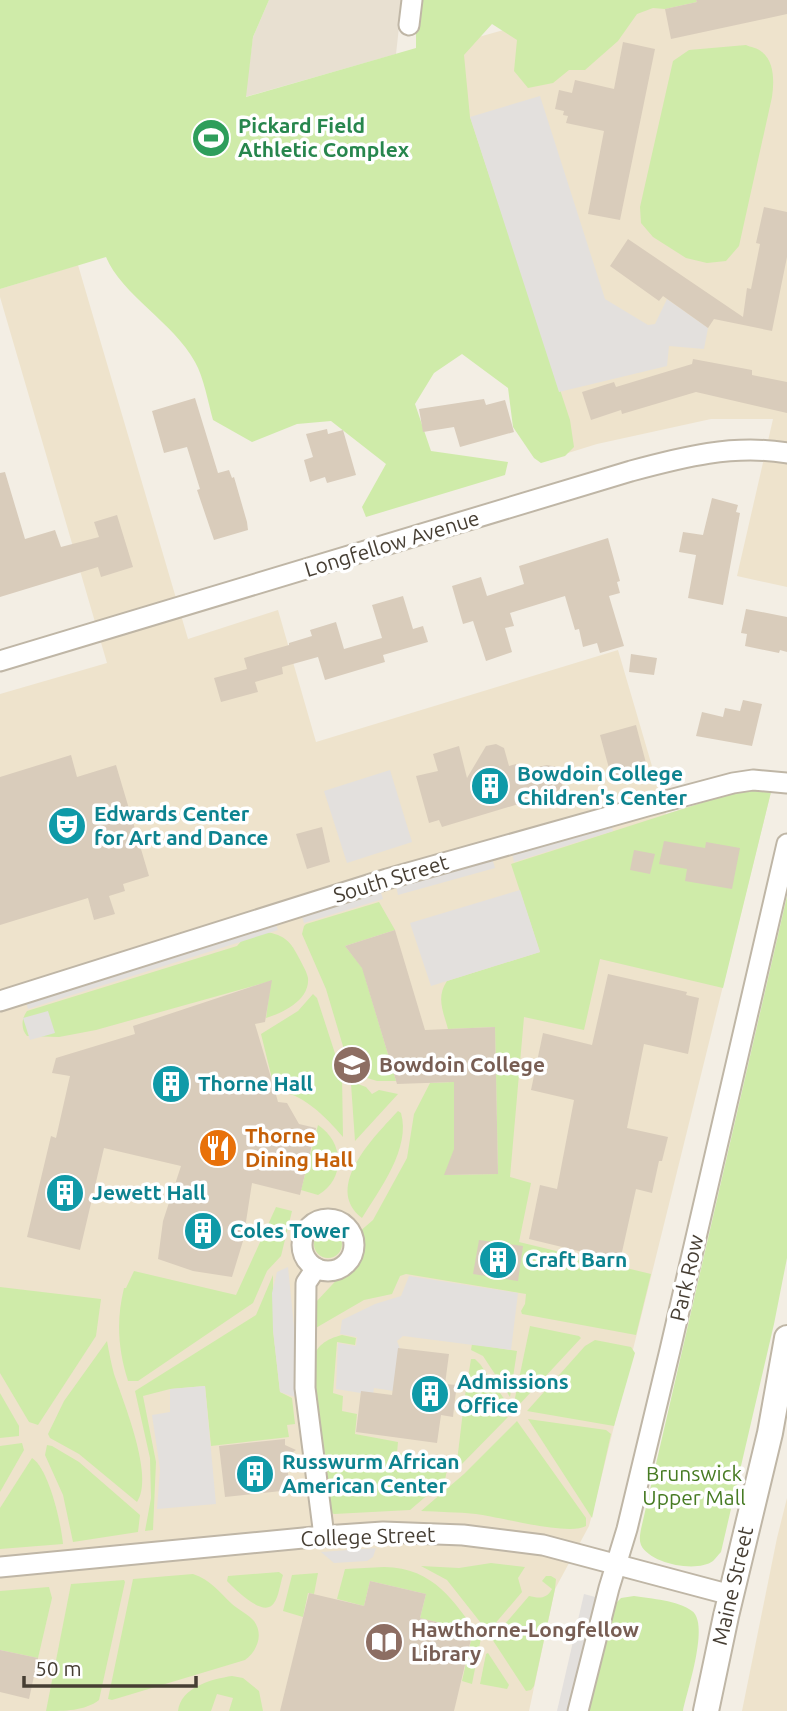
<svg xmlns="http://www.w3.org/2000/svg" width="787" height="1711" font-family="Ubuntu,sans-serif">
<rect width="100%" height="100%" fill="#f3eee4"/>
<!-- residential -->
<polygon fill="#e8e0d1" points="269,0 402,0 396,54 245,97 253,37"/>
<!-- education -->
<g fill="#eee3cc">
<polygon points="613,0 787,0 787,587 737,576 773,419 711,419 597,444 568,453 446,46"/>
<polygon points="78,265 188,639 278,610 316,742 618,650 666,814 720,797 752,790 771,792 594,1507 589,1526 555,1589 529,1711 0,1711 0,694 107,663 0,297 0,289"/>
<polygon points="787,1498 787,1711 742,1711 777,1538"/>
</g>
<!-- green -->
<g fill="#cfeba9">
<path d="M0,0h269l-16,37 -7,60 170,-49v-48h280l1,2 -32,7 -12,-1 -16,6 -19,27 -33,29h-16l-16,13 -25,5 -14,-17 3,-31 -25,-16 -28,31 6,62 100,303 4,27 -9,9 -24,7 -7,-5 -21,-31 -5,-39 -46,-34 -28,19 -19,31 16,47 77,11 -3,13 -139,42 -4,-10 24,-43 -55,-43 -34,3 -45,18 -39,-22c-5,-18 -9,-42 -18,-58 -21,-39 -74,-68 -89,-105l-106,32z"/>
<path d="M746,45c4,2 12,3 16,7 13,10 12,31 10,45l-33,149 -13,15 -19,2 -21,-5 -33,-21 -12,-14 -1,-16 33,-146 16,-11z"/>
<path d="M752,790l19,2 -48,196 -123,-29 -16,71 -60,-13 -14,160 21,6 -12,59 132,32 -15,61 -114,-21 -1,-3 4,-7 1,-10 -120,-20 -6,2 -8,18 -28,6 -50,29 -2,-18 4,-9 43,-46 2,-7 -3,-16 15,-13 34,-62 7,-44 16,-31 24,-1v56h5l-14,37 53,-1 -3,-147 -47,2c-5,-18 -12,-32 -1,-48l93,-29 -29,-88 209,-67z"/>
<path d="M787,896v362l-13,66 -53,228c-3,3 -5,6 -8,9 -16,12 -63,3 -72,-16 -2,-5 -1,-10 0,-16z"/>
<polygon points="379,902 395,930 345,946 368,975 365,977 396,1081 377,1081 351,1073 326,989 302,934 304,926 306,924"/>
<path d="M266,932c19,3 25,10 33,26 3,6 8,14 9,20 2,22 -25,35 -42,40l5,-37 -175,49 -37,7 -32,-1c-6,-7 -6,-17 0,-25l210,-65 8,-9z"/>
<path d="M313,994l4,4 25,77 1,62c-17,-20 -41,-45 -68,-46l-14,-57 37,-23z"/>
<polygon points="355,1083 366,1087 372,1094 379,1090 398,1094 355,1141 351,1084"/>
<path d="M398,1111l3,2c10,35 -21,76 -39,105 -40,-31 14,-83 36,-107z"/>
<path d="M318,1125c26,17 28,54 0,70l-17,-5z"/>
<path d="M276,1207l16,4 -11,45 -14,15 -14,32 -115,78h-10c-10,-32 -12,-60 -4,-93h2l8,-17 102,24z"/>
<circle cx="328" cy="1244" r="14"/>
<polygon points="273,1275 273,1330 280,1392 292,1398 295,1424 287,1425 289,1437 211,1446 205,1386 170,1389 143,1396 156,1462 153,1530 145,1531 151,1498 150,1458 135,1391 256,1315"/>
<polygon points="0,1287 101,1299 96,1336 38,1425 29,1422 0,1373"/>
<polygon points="530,1326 579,1336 581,1338 518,1406 515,1398"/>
<path d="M342,1335l14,3 -1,7 -18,-3 -4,51 10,3 -1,15 15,3 -2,20 43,8 -1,11 52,7 -4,20 -35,30 -76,4 -5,-3 -17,-148c3,-17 14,-24 30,-28z"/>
<polygon points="595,1340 631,1347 635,1353 614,1426 527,1411 585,1346"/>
<path d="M107,1341c2,11 4,22 7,33 9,27 41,103 23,128l-58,-48 -29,-16 -2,-4 16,-33z"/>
<polygon points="472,1344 517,1351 510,1397 483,1356 471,1350"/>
<polygon points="471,1359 475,1359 480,1364 507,1403 507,1408 464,1402"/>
<polygon points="0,1393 19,1426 19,1436 0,1438"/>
<polygon points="463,1411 508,1417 456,1470"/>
<polygon points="528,1419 606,1430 611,1434 592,1518"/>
<path d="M517,1421l69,97v8c-17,10 -86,-9 -110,-12 -18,-2 -37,-2 -55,-3l43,-37z"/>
<polygon points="22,1443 24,1450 0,1492 0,1446"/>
<polygon points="47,1445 52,1446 79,1462 140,1515 138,1532 73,1542 63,1495 45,1455"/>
<path d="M32,1458c17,11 29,65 31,86l-63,5v-41z"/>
<polygon points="491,1563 525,1567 518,1578 522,1592 488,1632 447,1580 421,1566 459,1568"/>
<path d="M384,1567c51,1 69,34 97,71l-9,46 -10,-3 11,-50 -53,-13 6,-24 -56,-13 -6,25 -27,-7 8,-30z"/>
<path d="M279,1572l4,3c-3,9 -4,21 -9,28 -10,16 -39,-14 -47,-22l1,-5z"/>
<polygon points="318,1573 314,1594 308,1593 303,1617 283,1611 292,1575"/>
<path d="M193,1574c18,6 26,18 39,30 7,6 16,10 22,17 10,14 3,30 -9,39l-133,40 -4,-1 25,-120z"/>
<path d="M551,1576l5,3 -1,10 -21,97 -3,4 -5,1 -34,-52 37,-43c9,2 17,4 23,-7l-10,-8 4,-5z"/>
<path d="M124,1580l1,2 -26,118c-14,11 -35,11 -53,11l25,-127z"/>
<polygon points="49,1587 52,1598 38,1658 0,1650 0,1591"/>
<path d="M634,1596c18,3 43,4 58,15 18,13 -5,80 -9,100h-96l26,-105 8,-8z"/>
<polygon points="488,1653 509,1685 507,1689 480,1684 486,1654"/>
<path d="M232,1676l11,2 16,13 4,20h-34l4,-13 -16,-4 -6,17h-33c3,-24 34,-32 54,-35z"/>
</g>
<!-- parking -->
<g fill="#e3e0dd">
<polygon points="540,96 605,299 648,325 655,324 667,299 708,328 704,349 669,346 667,366 559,392 470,117"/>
<polygon points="390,770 412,842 347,863 324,791"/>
<polygon points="610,822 613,831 514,862 512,853"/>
<polygon points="492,858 495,868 398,895 396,885"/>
<polygon points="380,890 383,899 304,923 301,913"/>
<polygon points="520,890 540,952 431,986 410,923"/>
<polygon points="275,921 278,930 28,1009 25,999"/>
<polygon points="48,1011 55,1033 30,1040 23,1018"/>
<polygon points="288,1267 295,1337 301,1399 280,1392 273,1330 272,1293 277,1272"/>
<polygon points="409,1276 518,1293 511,1350 403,1336 397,1341 400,1349 394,1391 374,1388 373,1395 336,1389 338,1343 356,1346 357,1337 340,1334 342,1320 375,1304 401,1296"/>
<polygon points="205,1386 216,1504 157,1509 160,1469 152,1415 170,1412 170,1389"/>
<polygon points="376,1548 373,1557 367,1561 334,1563 321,1552"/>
<polygon points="584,1594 599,1598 572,1711 557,1711"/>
</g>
<!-- building -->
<g fill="#d9ccbb">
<polygon points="696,0 787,0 787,14 671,39 665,9 697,2"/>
<polygon points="623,42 655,49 620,220 588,214 604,131 566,123 568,116 563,115 564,111 555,109 559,90 572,93 575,80 614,89"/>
<polygon points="764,207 787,212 787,257 772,331 714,319 708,328 663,296 659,301 610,266 628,239 743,317 747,288 751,289 760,244 756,243"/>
<polygon points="693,359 752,370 752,375 787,382 787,413 696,392 622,414 621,410 591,420 582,392 614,382 616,387 692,364"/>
<polygon points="195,398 218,473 229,470 232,478 234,477 247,522 248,530 214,540 197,490 200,489 187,447 164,453 152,411"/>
<polygon points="484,399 486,405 505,400 514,432 460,447 454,427 423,432 419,409"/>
<polygon points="327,429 328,434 343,430 356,475 327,483 325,477 310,482 304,460 313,457 306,434"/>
<polygon points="5,472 25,539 55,530 61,547 99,537 94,522 117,515 133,567 101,577 98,567 0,597 0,473"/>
<polygon points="712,498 738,505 736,512 740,513 723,605 688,598 696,555 679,552 683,532 703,535"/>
<polygon points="608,538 620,581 617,582 620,593 609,596 624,646 600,653 597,643 583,647 579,629 575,630 565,596 510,613 514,626 505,628 512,652 486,661 473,621 463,624 452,586 481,577 487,596 524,584 519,566"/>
<polygon points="403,596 413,629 423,626 428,642 383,655 385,662 325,680 318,657 282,667 283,674 255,682 258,692 221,702 214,678 247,669 244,658 289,645 289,643 312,636 310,630 336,622 344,649 382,638 372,605"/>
<polygon points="746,609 787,617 787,652 780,650 779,653 745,646 747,634 741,633"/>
<polygon points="631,654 657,658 654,675 629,672"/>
<polygon points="743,700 762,704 752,746 696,736 702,712 723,717 725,708 740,711"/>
<polygon points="636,725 646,763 642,764 644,770 615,778 613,772 610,772 600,735"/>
<polygon points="496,744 504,748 509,766 516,764 518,771 547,765 557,767 563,776 562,787 555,793 442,827 439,820 429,823 416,776 438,771 433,754 459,746 467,778 486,746"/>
<polygon points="71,755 77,777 116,765 149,876 123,884 125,891 109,896 115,914 94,920 88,898 0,925 0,777"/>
<polygon points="322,827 330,862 307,869 296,834"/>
<polygon points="664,841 705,848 706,842 740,848 732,889 685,881 687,869 659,864"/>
<polygon points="634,850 655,854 650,874 630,870"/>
<polygon points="395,930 425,1030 495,1027 498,1174 444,1175 454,1149 454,1082 397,1084 362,968 345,946"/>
<polygon points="608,974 687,992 686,995 699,998 688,1054 644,1044 627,1128 668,1137 662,1161 659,1161 652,1193 636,1189 620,1261 529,1239 540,1185 557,1189 574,1100 531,1090 543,1033 592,1045"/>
<polygon points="272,980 265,1022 255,1024 275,1091 278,1102 287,1103 299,1124 316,1128 300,1195 252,1183 243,1241 232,1277 193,1271 158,1259 163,1221 181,1166 104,1148 80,1250 27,1237 51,1136 56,1138 70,1076 52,1073 56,1058 135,1034 133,1026"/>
<polygon points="479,1240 523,1246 518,1281 473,1274"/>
<polygon points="398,1348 449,1354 445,1384 457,1385 455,1399 453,1417 441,1415 437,1443 356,1432 361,1391 392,1395"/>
<polygon points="285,1439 285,1445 296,1450 286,1457 290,1490 225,1497 219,1446"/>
<polygon points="370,1581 426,1594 420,1618 473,1631 454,1711 280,1711 309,1593 364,1606"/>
<polygon points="0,1650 38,1658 29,1699 0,1692"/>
</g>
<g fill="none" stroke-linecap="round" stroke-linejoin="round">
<defs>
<g id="minor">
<polyline points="409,25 412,0"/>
<path d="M0,661l631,-190c52,-14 102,-27 156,-18"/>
<polyline points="0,1001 387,879 647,806 733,783 753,780 787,783"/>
<circle cx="328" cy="1245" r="26"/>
<polyline points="316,1268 306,1283 305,1388 324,1536"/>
<polyline points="0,1567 324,1536 383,1532 463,1535 543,1545 731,1595"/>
<polyline points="578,1711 609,1588 627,1529 670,1350 787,844"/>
</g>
<polyline id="tertiary" points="706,1711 726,1616 770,1433 787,1338"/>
</defs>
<!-- minor casing -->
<use href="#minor" stroke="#bfb6a6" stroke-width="23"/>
<!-- tertiary casing -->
<use href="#tertiary" stroke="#bfb6a6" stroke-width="28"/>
<!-- minor -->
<use href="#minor" stroke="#fff" stroke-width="19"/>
<!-- tertiary -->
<use href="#tertiary" stroke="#fff" stroke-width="24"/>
</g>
<!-- icons -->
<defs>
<symbol id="stadium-disc" viewBox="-11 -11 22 22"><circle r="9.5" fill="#2e9e5b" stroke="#fff"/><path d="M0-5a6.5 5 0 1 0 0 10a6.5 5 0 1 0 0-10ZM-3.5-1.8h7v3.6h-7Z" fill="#fff"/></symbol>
<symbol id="building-disc" viewBox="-11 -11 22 22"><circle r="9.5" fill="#0f9aa8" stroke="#fff"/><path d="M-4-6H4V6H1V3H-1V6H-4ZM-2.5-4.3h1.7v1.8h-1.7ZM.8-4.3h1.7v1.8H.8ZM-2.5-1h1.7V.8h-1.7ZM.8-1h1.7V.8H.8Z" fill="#fff"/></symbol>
<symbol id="theatre-disc" viewBox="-11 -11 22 22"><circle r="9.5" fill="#0f9aa8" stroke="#fff"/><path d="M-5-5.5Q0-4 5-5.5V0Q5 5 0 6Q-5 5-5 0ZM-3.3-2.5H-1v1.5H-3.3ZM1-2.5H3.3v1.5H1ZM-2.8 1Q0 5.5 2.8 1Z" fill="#fff"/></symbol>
<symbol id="university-disc" viewBox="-11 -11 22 22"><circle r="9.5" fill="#8d6e63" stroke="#fff"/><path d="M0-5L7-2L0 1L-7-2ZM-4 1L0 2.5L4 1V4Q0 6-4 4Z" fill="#fff"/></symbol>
<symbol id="restaurant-disc" viewBox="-11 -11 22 22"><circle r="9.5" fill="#e8710a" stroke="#fff"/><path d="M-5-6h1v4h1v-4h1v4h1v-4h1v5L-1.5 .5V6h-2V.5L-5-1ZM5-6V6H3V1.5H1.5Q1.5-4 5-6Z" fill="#fff"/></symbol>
<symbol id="library-disc" viewBox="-11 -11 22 22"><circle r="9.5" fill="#8d6e63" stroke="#fff"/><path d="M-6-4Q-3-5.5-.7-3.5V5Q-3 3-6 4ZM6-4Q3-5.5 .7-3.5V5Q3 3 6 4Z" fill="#fff"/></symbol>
</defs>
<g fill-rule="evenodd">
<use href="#stadium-disc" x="189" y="116" width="44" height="44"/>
<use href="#building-disc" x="468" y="764" width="44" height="44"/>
<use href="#theatre-disc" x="45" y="804" width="44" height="44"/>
<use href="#university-disc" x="330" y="1043" width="44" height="44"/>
<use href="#building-disc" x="149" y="1062" width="44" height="44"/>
<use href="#restaurant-disc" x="196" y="1126" width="44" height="44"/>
<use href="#building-disc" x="43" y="1171" width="44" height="44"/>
<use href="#building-disc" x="181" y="1209" width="44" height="44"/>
<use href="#building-disc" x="476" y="1238" width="44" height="44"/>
<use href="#building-disc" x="408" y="1372" width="44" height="44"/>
<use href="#building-disc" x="233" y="1452" width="44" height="44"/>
<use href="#library-disc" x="362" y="1620" width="44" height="44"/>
</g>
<g text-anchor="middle" stroke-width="7" stroke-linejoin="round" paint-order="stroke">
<!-- leisure labels -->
<g font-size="21" font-weight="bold" fill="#27864d" stroke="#fff" text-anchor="start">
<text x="238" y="133">Pickard Field<tspan x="238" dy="24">Athletic Complex</tspan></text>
</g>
<!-- street labels -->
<g font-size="21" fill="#463e33" stroke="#fff">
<text transform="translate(392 544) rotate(-17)" y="7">Longfellow Avenue</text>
<text transform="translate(391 879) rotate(-17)" y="7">South Street</text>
<text transform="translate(687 1278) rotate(-77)" y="7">Park Row</text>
<text transform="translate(368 1537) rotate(-2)" y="7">College Street</text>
<text transform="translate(733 1586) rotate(-77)" y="7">Maine Street</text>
</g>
<!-- culture labels -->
<g font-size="21" font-weight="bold" fill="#0d838f" stroke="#fff" text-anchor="start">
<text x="517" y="781">Bowdoin College<tspan x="517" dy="24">Children's Center</tspan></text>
<text x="94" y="821">Edwards Center<tspan x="94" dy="24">for Art and Dance</tspan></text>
<text x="198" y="1091">Thorne Hall</text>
<text x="92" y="1200">Jewett Hall</text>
<text x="230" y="1238">Coles Tower</text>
<text x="525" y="1267">Craft Barn</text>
<text x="457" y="1389">Admissions<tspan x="457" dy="24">Office</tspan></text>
<text x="282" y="1469">Russwurm African<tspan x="282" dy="24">American Center</tspan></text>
</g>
<!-- education labels -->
<g font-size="21" font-weight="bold" fill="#785e54" stroke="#fff" text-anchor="start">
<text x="379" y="1072">Bowdoin College</text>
<text x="411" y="1637">Hawthorne-Longfellow<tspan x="411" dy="24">Library</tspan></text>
</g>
<!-- food labels -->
<g font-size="21" font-weight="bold" fill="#c56008" stroke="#fff" text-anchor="start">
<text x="245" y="1143">Thorne<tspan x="245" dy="24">Dining Hall</tspan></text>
</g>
<!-- park labels -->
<g font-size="21" fill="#477b23" stroke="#fff">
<text x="694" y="1481">Brunswick<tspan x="694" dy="24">Upper Mall</tspan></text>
</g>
</g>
<!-- scale -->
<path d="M24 1676v10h172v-10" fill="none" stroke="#463e33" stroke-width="3.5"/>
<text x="35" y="1676" font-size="21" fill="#463e33" stroke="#ffffff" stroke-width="5" paint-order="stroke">50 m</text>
</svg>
